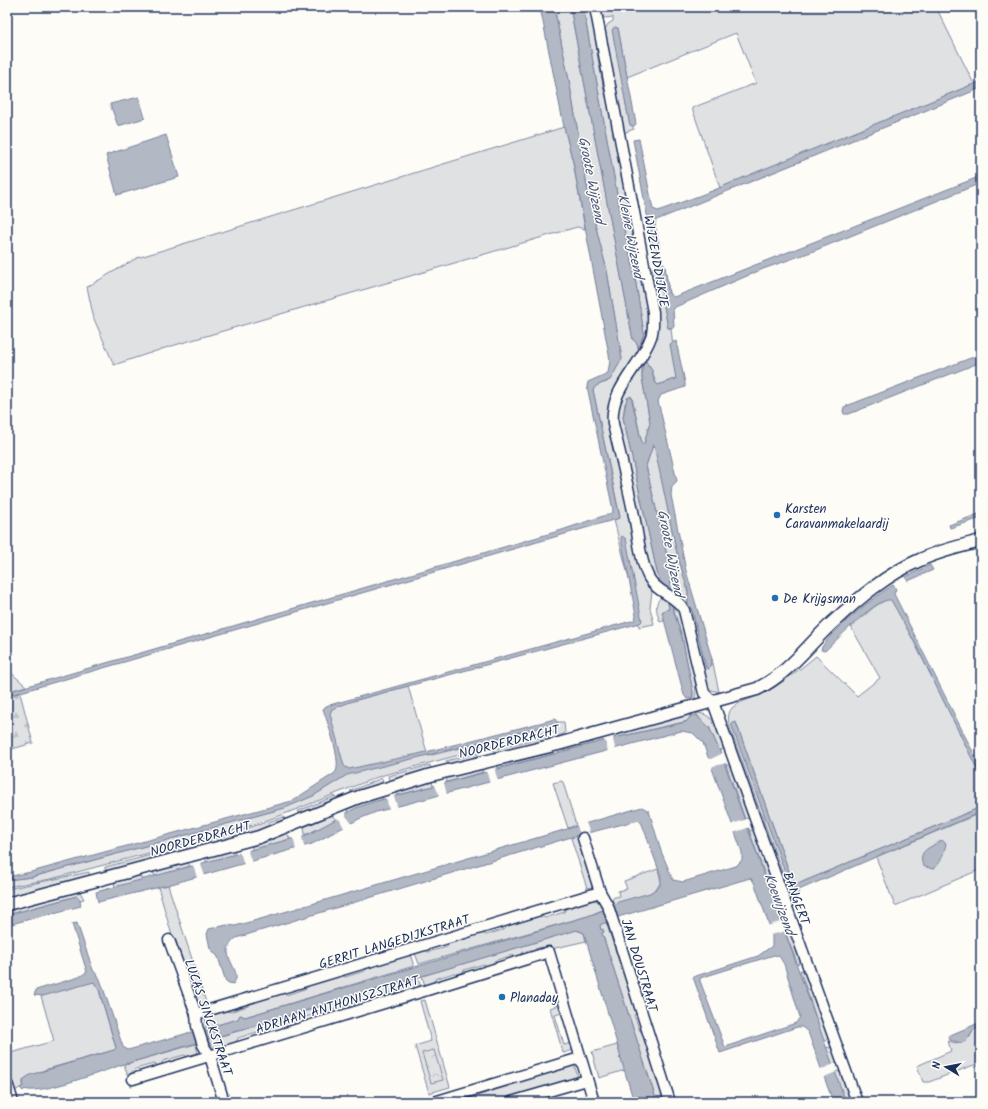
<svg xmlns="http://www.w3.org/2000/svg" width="988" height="1109" font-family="Kalam,sans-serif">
<defs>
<pattern id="forest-firs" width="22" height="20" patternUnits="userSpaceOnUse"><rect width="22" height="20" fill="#e0e1e3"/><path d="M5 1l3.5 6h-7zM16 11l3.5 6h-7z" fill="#c0c1c5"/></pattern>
<pattern id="park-crowns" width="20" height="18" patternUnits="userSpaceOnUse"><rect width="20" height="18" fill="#e0e1e3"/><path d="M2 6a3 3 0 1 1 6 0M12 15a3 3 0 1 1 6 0" fill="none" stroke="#c0c1c5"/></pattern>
</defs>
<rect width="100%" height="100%" fill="#fdfcf7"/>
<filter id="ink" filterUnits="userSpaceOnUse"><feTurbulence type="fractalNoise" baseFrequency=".025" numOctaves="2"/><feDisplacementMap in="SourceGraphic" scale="8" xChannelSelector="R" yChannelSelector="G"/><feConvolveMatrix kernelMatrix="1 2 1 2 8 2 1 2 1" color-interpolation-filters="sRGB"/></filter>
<g filter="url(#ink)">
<!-- green -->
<g fill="#e0e1e3" stroke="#7e88a0">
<polygon points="554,7 570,7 633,339 637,343 639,351 612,397 608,411 641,565 647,584 652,591 650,608 654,624 639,627 632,591 614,520 620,517 593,390 596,385 607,382 622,359 607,271 590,204 569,80"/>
<polygon points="583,7 593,7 597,53 604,91 611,110 650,309 649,332 642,347 641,342 644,333 633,266 622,221"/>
<polygon points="599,7 608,7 609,11 617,7 936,7 974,84 720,188 692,108 756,83 736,33 627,77 618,28 613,28 629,121 634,129 623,133 604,31 608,24 613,21 613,17 605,18 601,15"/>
<polygon points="564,127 573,162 585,229 577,227 165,348 114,365 94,319 87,287 137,258"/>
<path d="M664,263l5,31 -4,-27 -8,1 11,60h3l5,47v3l-18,7c-5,-5 -3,-10 -7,-16 -3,-5 -5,-6 -6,-12l6,-11 -1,-73 3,-2 -1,-3z"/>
<path d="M642,362v16l8,44 -6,22h-2l-10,-47 -7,6 -2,14 34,155c3,6 8,14 9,18l-9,-8 -8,-14 -33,-151 4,-19z"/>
<polygon points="653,445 655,445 676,549 688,591 688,605 692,610 707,669 711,666 712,659 719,692 711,690 706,684 689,615 671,593 670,586 672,577 646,466"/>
<path d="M662,597l6,3 1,9 -6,2 3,9 -6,2c-3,-9 -7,-19 2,-25z"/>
<path d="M887,599h4l3,3 82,163 5,12v30l-181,76h-5l-5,-9 -54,-151 -4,1 60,167 6,1 1,2h-9l-61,-169c-1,-6 -1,-13 3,-17 9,-8 24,-10 34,-16 18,-10 34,-23 50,-36l41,40 23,-18 -29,-51 23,-20z"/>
<path d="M672,604c15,8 27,80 23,96l-2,2v-10l-11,-55z"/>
<polygon points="7,669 26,686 7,692"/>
<polygon points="408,686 428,756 509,736 558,722 564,722 565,733 557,737 554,733 550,731 380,776 282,815 243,828 51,879 7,887 7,880 32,877 276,810 313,796 343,777 327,708"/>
<path d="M696,713c20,0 23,20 28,36l-3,1v4l-12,-27 -8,-6z"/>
<polygon points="691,714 688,721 614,738 615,734"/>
<polygon points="547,736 550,739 498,753 493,750 493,749"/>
<polygon points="600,738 604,741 564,751 564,748"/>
<polygon points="552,750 553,754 498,768 497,765"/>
<polygon points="477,753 479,758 450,765 446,762 446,761"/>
<polygon points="725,762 727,766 730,764 749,818 745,819"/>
<polygon points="430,765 431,770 389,781 388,776"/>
<polygon points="481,768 483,772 447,782 446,777"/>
<polygon points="382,778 383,783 355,793 350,791"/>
<polygon points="432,781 433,786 398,795 396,791"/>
<polygon points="561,781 563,782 576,825 568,828 553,783"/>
<polygon points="382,795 383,799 349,813 347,809"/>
<polygon points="335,796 337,800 303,815 299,813 298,811"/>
<polygon points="978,814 981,822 981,869 895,906 876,857"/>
<polygon points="332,815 336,820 305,835 304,827"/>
<polygon points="284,817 286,822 206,846 202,844 201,842"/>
<polygon points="748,827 750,831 754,829 771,875 766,878"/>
<polygon points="287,833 290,839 252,850 252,845"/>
<polygon points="580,835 593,884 593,887 587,888 571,838"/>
<polygon points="186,846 187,851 109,871 105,869 105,867"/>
<polygon points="234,850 236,854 206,863 206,857"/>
<polygon points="187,862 190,866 155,877 153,872"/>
<polygon points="658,869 661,882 657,888 650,893 614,906 612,898 619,896 618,891 627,889 624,881"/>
<polygon points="89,872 90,877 7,898 7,889"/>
<polygon points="139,875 143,880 115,887 114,881"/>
<polygon points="768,883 773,883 786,918 783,921"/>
<polygon points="168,885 206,1002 197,1003 175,938 173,939 158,887"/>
<polygon points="79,890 84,899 80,900 77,896 7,915 7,911 17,907"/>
<polygon points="593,899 599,902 602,910 588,916 419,964 415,953 424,950 428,952 447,947 449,942 482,933 486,935 505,929 507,925 540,915 545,918 564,912 566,908"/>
<polygon points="606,922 637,1014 634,1015 640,1031 642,1031 665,1102 657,1102 602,933 604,932 601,930 599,925"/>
<polygon points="576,930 584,933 586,941 547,950 542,947 523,952 521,958 518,959 513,955 494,961 492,966 489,967 484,964 464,970 462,975 459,976 454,973 435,979 433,984 425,986 422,976"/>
<polygon points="785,932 791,932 801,961 798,965"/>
<polygon points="410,954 414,966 245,1017 240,1015 238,1019 206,1028 205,1015 225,1009 229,1012 248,1006 250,1002 282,992 286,995 307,988 309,984 341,975 345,977 365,971 368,967"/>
<polygon points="800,970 805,971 829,1037 824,1042"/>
<polygon points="418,978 421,988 409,991 404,988 385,994 383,999 379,1000 375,997 355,1003 353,1008 350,1009 345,1006 326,1011 323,1017 320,1018 316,1014 296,1020 294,1025 291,1026 286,1023 267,1029 265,1034 262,1035 257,1032 238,1038 236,1043 214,1049 208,1040"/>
<polygon points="91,982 94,982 99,990 116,1048 114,1050 44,1070 23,1080 23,1086 15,1091 7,1066 7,1054 54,1041 41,996"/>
<polygon points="425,1000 450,1087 429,1093 415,1046 431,1041 420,1001"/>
<polygon points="559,1005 562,1013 555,1015 564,1045 571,1043 574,1050 563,1053 550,1008"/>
<polygon points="981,1027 981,1067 974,1065 929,1082 923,1082 917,1066 951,1051 948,1041 956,1043 970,1037 973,1030"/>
<polygon points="196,1044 198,1054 188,1057 184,1055 163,1061 161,1065 158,1066 154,1064 135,1069 129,1075 132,1087 131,1087 124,1064 127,1063 128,1065 129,1063"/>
<polygon points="617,1045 621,1058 619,1058 621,1059 625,1070 599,1078 592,1052"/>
<polygon points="825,1047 833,1048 837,1062 832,1065"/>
<polygon points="574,1064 578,1077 574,1079 498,1102 459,1102 458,1098 465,1099 486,1093 488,1089"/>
<polygon points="838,1071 842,1075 852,1102 846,1102 834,1072"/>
</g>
<!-- forest -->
<polygon fill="url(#forest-firs)" stroke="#7e88a0" points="20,693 33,743 12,749 7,732 7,696"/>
<!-- park -->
<polygon fill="url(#park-crowns)" stroke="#7e88a0" points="434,1050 443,1080 431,1083 422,1053"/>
<!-- water -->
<g fill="#b3b8c5" stroke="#76819c" fill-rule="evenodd">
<polygon points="540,7 554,7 569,80 590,204 607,271 622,359 610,380 596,386 593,390 620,518 7,696 7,692 562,530 612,513 613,510 587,386 588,382 608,373 610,360 573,162 564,127"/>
<polygon points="570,7 583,7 622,221 633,266 644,333 641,342 646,364 652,370 654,381 658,385 676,379 670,344 676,341 685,383 685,387 661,395 658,401 677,481 672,486 671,495 686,571 712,659 709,669 706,668 692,610 688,605 688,591 676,549 654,445 653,445 646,466 672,577 670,586 673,609 682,637 693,692 692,698 687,699 684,695 662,612 669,609 665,586 660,582 657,572 623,417 627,398 631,396 642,444 644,444 650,422 642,378 643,365 637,343 633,340"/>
<polygon points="615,27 618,28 636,124 634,126 630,125 629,121 612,30"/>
<polygon points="981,81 981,88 659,219 656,220 655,224 660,250 654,252 633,140 639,139 653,209 658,211 712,191 754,173"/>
<polygon points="139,97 145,118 118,126 110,104"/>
<polygon points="166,135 179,177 117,195 106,155"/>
<polygon points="981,176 981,183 811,252 763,269 673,308 674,327 668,328 657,268 662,266 665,267 669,294 674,297"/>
<polygon points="981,354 981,362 849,414 844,414 843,411 844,407 849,405"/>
<polygon points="981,513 981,518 950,528 949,525"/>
<path d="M622,536l4,3 16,82 -2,2 -287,78 -21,8 -2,5 14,52 5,3 69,-15 137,-35 3,4 -211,52 -34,21 -28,12 -253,69 -25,3v-3l24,-5 261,-71 43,-28c8,-9 -8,-52 -12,-64l3,-3 309,-86 1,-5 -15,-77z"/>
<polygon points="930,565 933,570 908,581 905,577"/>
<path d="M893,585l3,4 -2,5 87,174v9l-66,-134 -24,-43c-14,-3 -54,40 -66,51l-4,-1c3,-14 58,-57 72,-65z"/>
<path d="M696,715l13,12 12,27 125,348h-13l-25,-70 -6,-5h-5l-77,26 -27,-76 65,-21 14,-10v-13l-18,-51 -4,-4 -132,39 -18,8 1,5 2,-1 1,3 -2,1 55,169h-23l-13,-43 -2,-1 2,-1 -37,-124 -7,-3 -448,133v1l-2,-1c-18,6 -89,33 -102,26l-2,2 -3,-3 3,-2 1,-7 6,-4 84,-25 2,-2 -17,-58 -5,-8 -51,14 -9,-1 2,-5 43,-13 8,-5 -15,-48 5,-1 16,47 7,9 23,68 5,3 110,-31 2,-4 5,2 343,-101 26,-10 4,-4 32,-9 10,-7 1,-10 -19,-52 -3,-4 -4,1 -67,17 -332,100c-19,15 2,27 0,41 -1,2 -2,3 -3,5l-7,-2 -8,-25 -8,-9 -3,-14 2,-5 18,-4 8,1 29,-8 378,-111 7,4 12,40 12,29 10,2 53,-16 6,-6v-8l-39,-109 -10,-10 -12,-2 -305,81 -17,7 -47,25 -144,41 -70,17 -2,-10 213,-58 47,-26 17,-6 241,-64 72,-16 5,-6zM774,955l5,1 5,8 16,53 -4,6 -71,24 -25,-66v-3z"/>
<polygon points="736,722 790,874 795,883 800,883 981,807 981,812 794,892 792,891 731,724"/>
<path d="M942,840l4,4c-3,10 -4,19 -13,25l-10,-3c-6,-17 8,-18 19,-26z"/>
<polygon points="77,896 80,900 81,906 7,925 7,915"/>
<polygon points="981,1022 981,1027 973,1030 966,1041 961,1043 950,1040 948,1036"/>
</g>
<!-- pier -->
<g fill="#fdfcf7">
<polygon points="614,736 613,740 616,751 608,753 606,742 602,739"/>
<polygon points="723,753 727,763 713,766 711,771 706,758 711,759"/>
<polygon points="496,767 495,771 498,781 490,784 487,773 484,770"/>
<polygon points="445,780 444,783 447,795 440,797 434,783"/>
<polygon points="396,793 394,797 398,808 389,811 387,800 384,797"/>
<polygon points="346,812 346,816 353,825 345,830 340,820 336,818"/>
<polygon points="747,819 750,827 733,833 730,825"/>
<polygon points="585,820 590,834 581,837 576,823"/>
<polygon points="303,833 302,838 305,849 296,851 294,840 291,837"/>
<polygon points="250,848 248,852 252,863 244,865 241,855 238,852"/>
<polygon points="202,862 201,865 205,876 197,878 194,867 192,865"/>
<polygon points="783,921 786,931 770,935 767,926"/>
<polygon points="834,1064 836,1072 822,1078 820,1070"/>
</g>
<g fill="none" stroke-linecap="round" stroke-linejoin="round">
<defs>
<g id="minor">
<path d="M595,7l58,305c0,9 1,17 -2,25 -11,31 -42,52 -38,87 7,30 15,61 21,92 4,18 6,46 15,62 8,15 27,17 35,32l20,83 9,9 144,400"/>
<polyline points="583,838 600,892 608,906 670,1102"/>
<polyline points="169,940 196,1014 197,1026 203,1045 210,1056 224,1102"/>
<polyline points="196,1014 600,892"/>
<polyline points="133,1079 424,991 549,952 594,1102"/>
<polyline points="434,1102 580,1058"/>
<polyline points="511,1102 587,1080"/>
</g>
<g id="tertiary">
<path d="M7,904l252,-67 100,-40 72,-22 127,-31 199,-55c32,-16 50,-43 75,-66 26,-24 55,-49 88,-63 19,-9 41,-14 61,-19"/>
<polyline points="7,1086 12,1102"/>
</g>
</defs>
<!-- minor casing -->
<use href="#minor" stroke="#1b2f5e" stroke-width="13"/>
<!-- tertiary casing -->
<use href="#tertiary" stroke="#1b2f5e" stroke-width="15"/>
<!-- minor -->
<use href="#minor" stroke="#fdfcf7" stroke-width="10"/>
<!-- tertiary -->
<use href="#tertiary" stroke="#fdfcf7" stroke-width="12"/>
</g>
</g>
<!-- markers -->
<g fill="#1f6fb2" stroke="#fdfcf7" stroke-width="1.5">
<circle cx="777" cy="515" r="4"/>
<circle cx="775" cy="598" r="4"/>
<circle cx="502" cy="997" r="4"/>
</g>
<g text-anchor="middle" stroke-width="3" stroke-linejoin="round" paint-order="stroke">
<!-- street labels -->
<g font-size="13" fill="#1b2f5e" stroke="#fdfcf7">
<text transform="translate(657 261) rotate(80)" y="5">WIJZENDDIJKJE</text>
<text transform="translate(509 741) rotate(-14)" y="5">NOORDERDRACHT</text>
<text transform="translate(200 838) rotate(-15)" y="5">NOORDERDRACHT</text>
<text transform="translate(797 898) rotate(70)" y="5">BANGERT</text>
<text transform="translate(394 941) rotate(-17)" y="5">GERRIT LANGEDIJKSTRAAT</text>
<text transform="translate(640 965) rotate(73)" y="5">JAN DOUSTRAAT</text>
<text transform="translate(337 1004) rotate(-17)" y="5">ADRIAAN ANTHONISZSTRAAT</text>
<text transform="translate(209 1017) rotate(71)" y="5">LUCAS SINCKSTRAAT</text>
</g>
<!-- poi labels -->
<g font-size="13" fill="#1b2f5e" stroke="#fdfcf7" text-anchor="start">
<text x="785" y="513">Karsten<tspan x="785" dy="15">Caravanmakelaardij</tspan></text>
<text x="783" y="603">De Krijgsman</text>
<text x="510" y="1002">Planaday</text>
</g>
<!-- water labels -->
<g font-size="14" font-style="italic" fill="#49587d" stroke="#fdfcf7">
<text transform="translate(592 180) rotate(79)" y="5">Groote Wijzend</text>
<text transform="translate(631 236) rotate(79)" y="5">Kleine Wijzend</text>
<text transform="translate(671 553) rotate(79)" y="5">Groote Wijzend</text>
<text transform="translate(780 904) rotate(70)" y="5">Koewijzend</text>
</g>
</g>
<!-- margin -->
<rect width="988" height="1109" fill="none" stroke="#fdfcf7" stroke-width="24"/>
<rect x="12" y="12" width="964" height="1085" fill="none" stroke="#1b2f5e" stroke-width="1.5" filter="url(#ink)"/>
<!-- north arrow -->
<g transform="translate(946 1067) rotate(280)" stroke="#fdfcf7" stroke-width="3" paint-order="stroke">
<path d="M0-3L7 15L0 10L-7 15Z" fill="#1b2f5e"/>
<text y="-6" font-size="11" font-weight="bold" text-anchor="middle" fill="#1b2f5e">N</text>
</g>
</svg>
